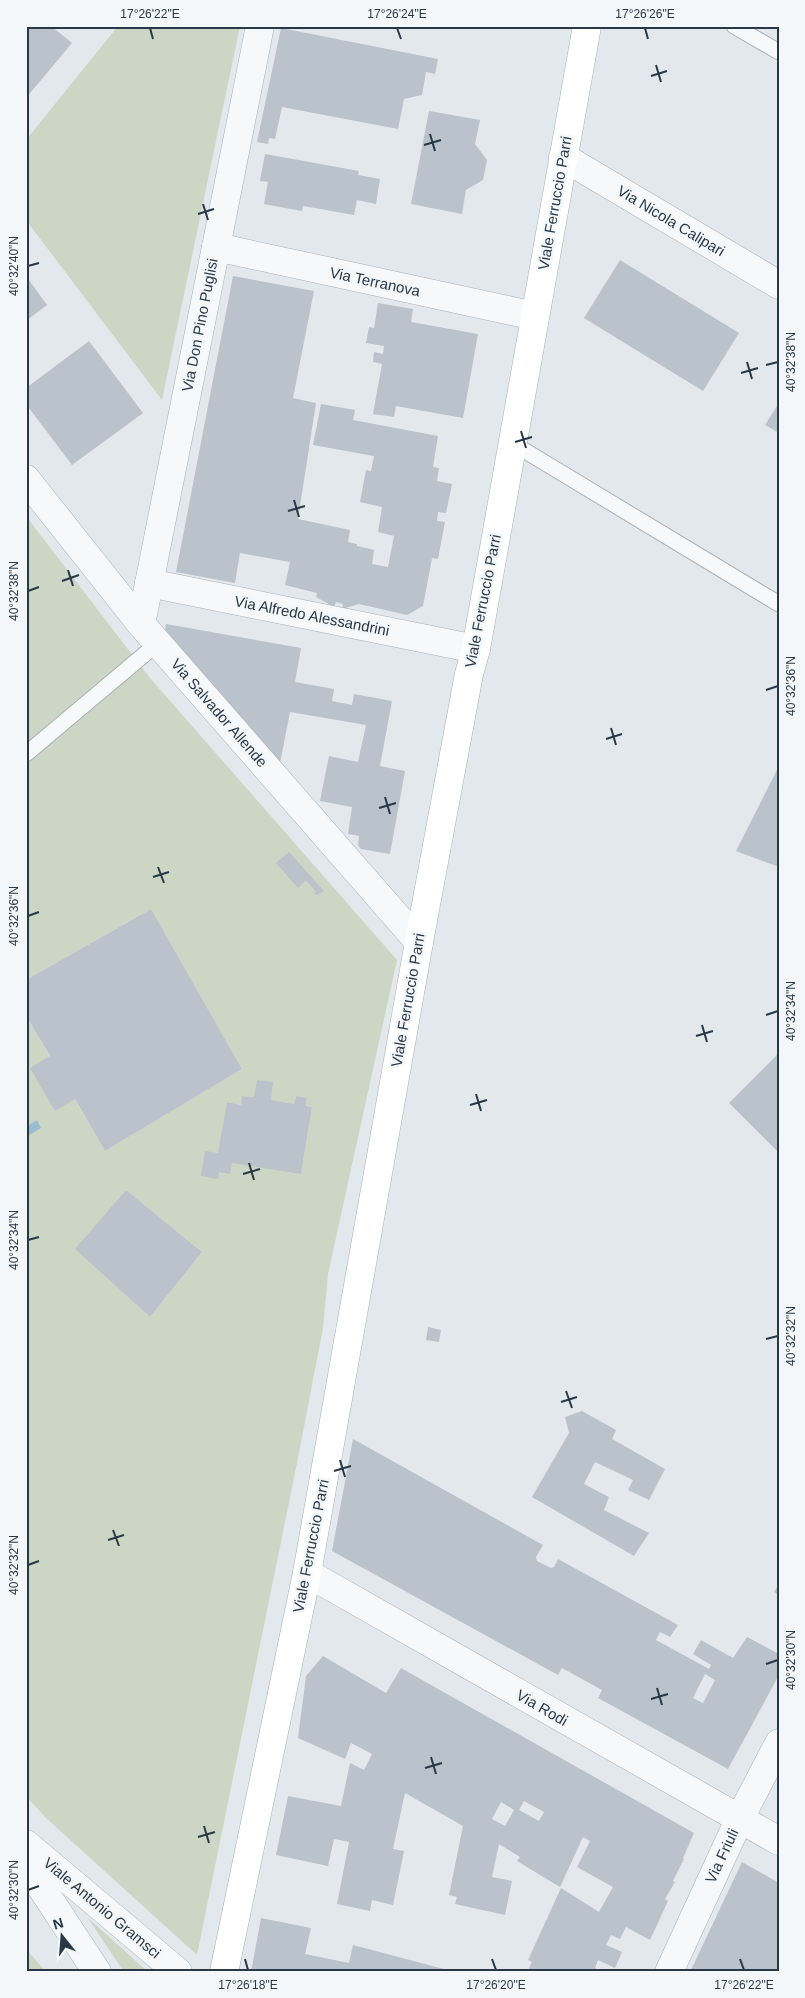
<svg xmlns="http://www.w3.org/2000/svg" width="805" height="1998" font-family="Arial,sans-serif">
<rect width="100%" height="100%" fill="#e3e8ec"/>
<!-- green -->
<g fill="#cbd7c4" fill-rule="evenodd">
<polygon points="118,26 240,26 162,400 26,220 26,140"/>
<path d="M26,516l124,162 247,282 -69,314 -5,54 -26,135 -100,492 -151,-137 -20,-22v-780l79,135 137,-82 -91,-160 -125,71zM243,1096l51,8 2,-8 11,2 -1,8 6,1 -11,67 -82,-21 8,-51 14,3zM126,1190l76,62 -52,65 -74,-68z"/>
<polygon points="88,1918 148,1972 124,1972"/>
<polygon points="26,1949 46,1972 26,1972"/>
</g>
<!-- water -->
<polygon fill="#9bbccf" points="37,1120 41,1128 26,1137 26,1121 29,1125"/>
<!-- building -->
<g fill="#bac2cb" fill-rule="evenodd">
<polygon points="26,26 51,26 72,43 26,98"/>
<polygon points="281,28 438,59 435,74 426,72 422,95 404,99 398,129 282,107 275,139 269,138 268,144 257,142"/>
<polygon points="429,111 480,120 475,144 487,160 483,180 466,190 462,214 411,204"/>
<polygon points="265,154 359,171 358,175 380,179 376,204 357,200 354,215 303,206 302,211 264,204 268,182 260,181"/>
<polygon points="620,260 739,333 703,391 584,318"/>
<polygon points="26,276 47,305 26,321"/>
<polygon points="233,276 314,291 293,398 316,403 298,519 350,530 348,542 357,544 357,546 374,550 372,564 388,567 394,536 378,532 382,507 360,502 366,470 371,471 374,456 313,445 321,404 355,410 353,420 438,436 433,467 439,468 437,481 452,484 446,513 438,512 437,521 445,522 438,559 432,558 423,606 407,615 359,604 342,609 343,604 336,602 334,607 316,597 317,593 285,585 290,562 240,553 235,583 176,572"/>
<polygon points="378,303 413,309 411,322 478,334 463,418 396,406 394,417 373,414 382,364 373,362 374,352 383,354 384,346 366,343 369,327 374,328"/>
<polygon points="89,341 143,413 72,465 26,404 26,388"/>
<polygon points="779,403 779,433 765,425"/>
<polygon points="166,624 301,648 295,682 334,689 332,701 352,705 354,694 392,701 380,766 405,771 390,854 361,849 358,845 359,836 348,834 352,807 320,801 329,756 358,762 366,725 290,712 280,763 165,630"/>
<polygon points="779,766 779,867 736,851"/>
<polygon points="289,852 324,891 317,895 314,893 316,892 306,880 298,888 276,863"/>
<polygon points="151,909 242,1069 105,1151 75,1099 55,1111 30,1068 50,1056 26,1016 26,980"/>
<polygon points="779,1053 779,1153 729,1103"/>
<polygon points="257,1080 273,1082 271,1100 294,1104 296,1096 307,1098 306,1106 312,1107 301,1174 232,1163 230,1174 219,1172 218,1179 201,1176 205,1151 218,1153 227,1102 241,1105 242,1096 254,1097"/>
<polygon points="126,1190 202,1252 150,1317 75,1249"/>
<polygon points="428,1327 441,1330 439,1342 426,1340"/>
<polygon points="582,1411 616,1430 612,1439 665,1469 649,1500 628,1490 633,1480 595,1462 584,1484 609,1497 604,1510 649,1533 634,1556 532,1497 569,1433 565,1417"/>
<path d="M353,1439l190,106 -7,12 1,4 14,7 3,-1 4,-8 120,66 -8,12 -10,-5 -4,8 53,29 2,-4 -18,-11 8,-14 32,18 14,-21 32,17v21l-51,94 -130,-71 4,-8 -40,-22 -4,7 -226,-124zM705,1674l10,6 -12,23 -10,-5z"/>
<polygon points="779,1584 779,1595 774,1592"/>
<path d="M323,1656l63,37 15,-25 293,165 -11,25 1,1 -11,22 2,1 -10,17 3,2 -18,39 -24,-13 -6,12 -9,-4 -5,10 16,7 -7,16 -17,-8 -3,8 8,4h-76l5,-10 -4,-2 33,-72 38,24 14,-25 -36,-20 13,-26 -7,-4 -23,50 -43,-26 3,-4 -21,-13 -7,33 20,4 -7,34 -50,-11 2,-7 -8,-2 14,-69 -58,-33 -12,56 11,2 -11,54 -21,-5 -2,11 -33,-7 12,-62 -15,-3 -6,27 -52,-11 12,-59 53,10 9,-43 14,7 8,-16 -21,-11 -6,16 -47,-21 8,-62zM524,1801l20,11 -5,9 -20,-11zM501,1802l13,8 -9,16 -13,-7z"/>
<polygon points="742,1862 779,1883 779,1972 690,1972"/>
<polygon points="261,1918 311,1928 305,1954 349,1963 353,1945 455,1972 251,1972"/>
</g>
<g fill="none" stroke-linecap="round" stroke-linejoin="round">
<defs>
<g id="lane">
<polyline points="734,26 779,52"/>
<polyline points="512,443 779,604"/>
<polyline points="26,754 158,643"/>
</g>
<g id="street">
<polyline points="563,157 779,285"/>
<polyline points="216,247 535,316"/>
<polyline points="26,479 141,624 419,942"/>
<polyline points="149,583 476,649"/>
<polyline points="141,624 260,26"/>
<polyline points="307,1573 779,1841"/>
<polyline points="26,1844 178,1972"/>
<polyline points="26,1864 97,1972"/>
<polyline points="669,1972 739,1820 779,1743"/>
</g>
<polyline id="secondary" points="224,1972 307,1573 419,942 469,674 476,649 587,26"/>
</defs>
<!-- lane casing -->
<use href="#lane" stroke="#a7b0b7" stroke-width="17"/>
<!-- street casing -->
<use href="#street" stroke="#a7b0b7" stroke-width="29"/>
<!-- secondary casing -->
<use href="#secondary" stroke="#a7b0b7" stroke-width="29"/>
<!-- lane -->
<use href="#lane" stroke="#f7f8fa" stroke-width="15"/>
<!-- street -->
<use href="#street" stroke="#f7f8fa" stroke-width="28"/>
<!-- secondary -->
<use href="#secondary" stroke="#fff" stroke-width="28"/>
</g>
<!-- ticks -->
<path fill="none" stroke="#293847" stroke-width="2" d="M150,28l3,11M397,28l4,11M645,28l3,11M656,65l5,17M651,76l16,-5M430,134l5,17M424,145l17,-5M203,204l5,16M198,214l16,-5M28,266l11,-3M747,362l5,17M766,365l12,-3M741,373l17,-5M521,431l5,17M515,442l17,-5M294,500l5,17M288,511l17,-5M68,570l5,16M62,581l17,-6M28,591l11,-4M766,690l12,-4M611,728l5,17M606,739l16,-5M385,797l5,17M379,808l17,-5M158,867l6,16M153,877l16,-5M28,916l11,-4M766,1015l12,-4M702,1025l5,17M696,1036l17,-5M476,1094l5,17M470,1105l17,-5M249,1163l5,17M243,1174l17,-5M28,1240l11,-3M766,1339l12,-3M566,1391l6,17M561,1402l16,-5M340,1460l5,17M334,1471l17,-5M113,1530l6,16M108,1540l16,-5M28,1565l11,-4M766,1664l12,-4M657,1688l5,17M651,1699l17,-5M431,1757l5,17M425,1768l17,-5M204,1826l5,17M198,1837l17,-5M28,1890l11,-4M245,1959l3,11M492,1959l4,11M740,1959l4,11"/>
<g text-anchor="middle" stroke-width="5" stroke-linejoin="round" paint-order="stroke">
<!-- street labels -->
<g font-size="15" fill="#293847" stroke="#f3f7f9">
<text transform="translate(555 203) rotate(-80)" y="5">Viale Ferruccio Parri</text>
<text transform="translate(671 221) rotate(31)" y="5">Via Nicola Calipari</text>
<text transform="translate(375 282) rotate(12)" y="5">Via Terranova</text>
<text transform="translate(200 325) rotate(-79)" y="5">Via Don Pino Puglisi</text>
<text transform="translate(483 601) rotate(-79)" y="5">Viale Ferruccio Parri</text>
<text transform="translate(312 616) rotate(11)" y="5">Via Alfredo Alessandrini</text>
<text transform="translate(219 713) rotate(49)" y="5">Via Salvador Allende</text>
<text transform="translate(408 1000) rotate(-80)" y="5">Viale Ferruccio Parri</text>
<text transform="translate(311 1546) rotate(-79)" y="5">Viale Ferruccio Parri</text>
<text transform="translate(542 1708) rotate(30)" y="5">Via Rodi</text>
<text transform="translate(722 1856) rotate(-65)" y="5">Via Friuli</text>
<text transform="translate(102 1908) rotate(40)" y="5">Viale Antonio Gramsci</text>
</g>
</g>
<!-- border -->
<rect width="805" height="1998" fill="none" stroke="#f3f7f9" stroke-width="55"/>
<!-- north arrow -->
<g transform="translate(62 1936) rotate(343)" stroke="#f3f7f9" stroke-width="4" paint-order="stroke">
<path d="M0-4L9 19L0 12L-9 19Z" fill="#293847"/>
<text y="-8" font-size="14" font-weight="bold" text-anchor="middle" fill="#293847">N</text>
</g>
<rect x="28" y="28" width="750" height="1942" fill="none" stroke="#293847" stroke-width="2"/>
<g font-size="12" text-anchor="middle" fill="#293847">
<text x="150" y="18">17°26'22"E</text>
<text x="397" y="18">17°26'24"E</text>
<text x="645" y="18">17°26'26"E</text>
<text transform="translate(14 266) rotate(-90)" y="4">40°32'40"N</text>
<text transform="translate(791 362) rotate(-90)" y="4">40°32'38"N</text>
<text transform="translate(14 591) rotate(-90)" y="4">40°32'38"N</text>
<text transform="translate(791 686) rotate(-90)" y="4">40°32'36"N</text>
<text transform="translate(14 916) rotate(-90)" y="4">40°32'36"N</text>
<text transform="translate(791 1011) rotate(-90)" y="4">40°32'34"N</text>
<text transform="translate(14 1240) rotate(-90)" y="4">40°32'34"N</text>
<text transform="translate(791 1336) rotate(-90)" y="4">40°32'32"N</text>
<text transform="translate(14 1565) rotate(-90)" y="4">40°32'32"N</text>
<text transform="translate(791 1660) rotate(-90)" y="4">40°32'30"N</text>
<text transform="translate(14 1890) rotate(-90)" y="4">40°32'30"N</text>
<text x="248" y="1989">17°26'18"E</text>
<text x="496" y="1989">17°26'20"E</text>
<text x="744" y="1989">17°26'22"E</text>
</g>
</svg>
